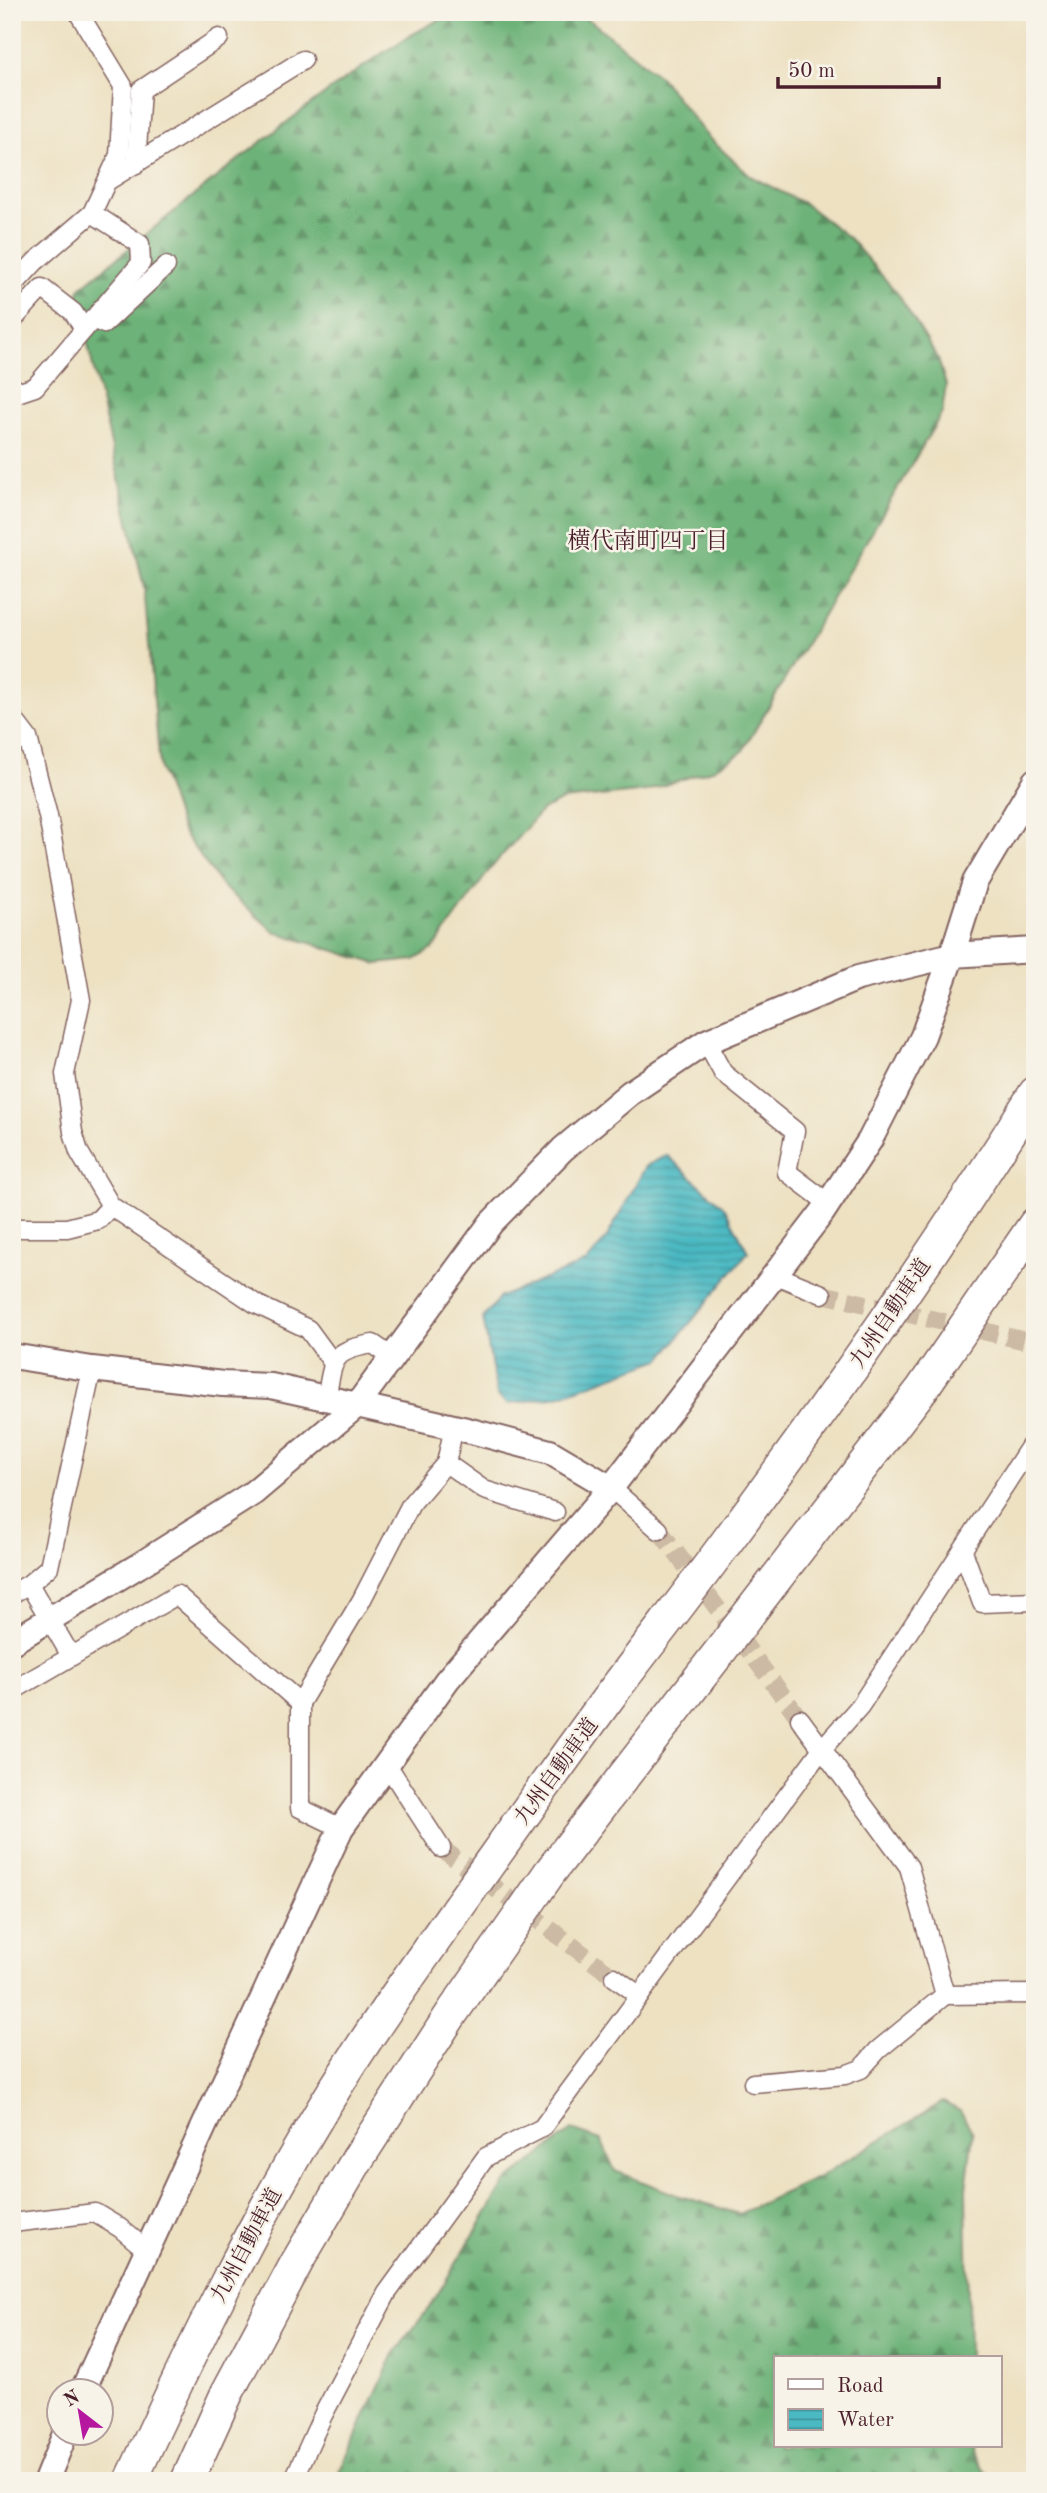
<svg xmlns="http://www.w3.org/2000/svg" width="1047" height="2493" font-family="'Old Standard TT','Noto Serif JP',serif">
<defs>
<pattern id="forest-firs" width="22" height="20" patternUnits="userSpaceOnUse" patternTransform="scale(1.75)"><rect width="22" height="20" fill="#6db278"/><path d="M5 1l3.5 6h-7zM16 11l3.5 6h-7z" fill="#5c9063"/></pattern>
<pattern id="water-rules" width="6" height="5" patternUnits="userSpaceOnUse" patternTransform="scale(1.75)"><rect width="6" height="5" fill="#4ab9c2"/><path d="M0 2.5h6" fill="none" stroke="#40969e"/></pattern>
</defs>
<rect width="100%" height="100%" fill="#f7f3e8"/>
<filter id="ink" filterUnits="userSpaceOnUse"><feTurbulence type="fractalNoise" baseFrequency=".0143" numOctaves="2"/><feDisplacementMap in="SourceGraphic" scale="14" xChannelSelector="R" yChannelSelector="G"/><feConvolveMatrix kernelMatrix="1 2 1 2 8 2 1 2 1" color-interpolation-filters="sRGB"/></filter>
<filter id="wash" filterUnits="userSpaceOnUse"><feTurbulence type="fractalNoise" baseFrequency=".00686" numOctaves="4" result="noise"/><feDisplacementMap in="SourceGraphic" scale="28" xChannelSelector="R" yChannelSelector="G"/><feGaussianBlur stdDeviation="1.57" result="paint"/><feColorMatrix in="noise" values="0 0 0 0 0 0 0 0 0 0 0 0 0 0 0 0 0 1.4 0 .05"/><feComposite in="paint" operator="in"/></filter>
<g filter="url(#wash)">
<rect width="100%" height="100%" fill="#ede1c2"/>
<!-- forest -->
<g fill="url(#forest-firs)" stroke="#5c6852" stroke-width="2">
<path d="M457,12h115l19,9 69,56 47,59 43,40 55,28 44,34 49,56 40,65 8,26 -4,28 -200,339 -31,18 -65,21 -83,9 -21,10 -51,58 -58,81 -19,11 -37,4 -102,-32 -53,-46 -40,-55 -22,-63 -16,-181 -65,-281v-17c82,-66 162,-134 247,-196 42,-30 83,-61 131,-81z"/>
<polygon points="943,2102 960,2111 973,2133 966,2189 969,2358 776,2358 776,2446 970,2446 973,2454 993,2481 335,2481 394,2354 431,2305 505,2183 572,2130 601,2140 615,2171 674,2194 739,2214 819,2177"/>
</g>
<!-- water -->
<polygon fill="url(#water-rules)" stroke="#4a6c76" stroke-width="2" points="667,1155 725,1208 748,1252 661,1359 558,1396 507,1404 497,1395 483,1318 500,1297 587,1262 606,1239 646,1166"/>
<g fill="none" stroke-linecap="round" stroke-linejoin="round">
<!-- stream -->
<polyline stroke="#4ab9c2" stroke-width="6" points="1034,12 1035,13"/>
</g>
</g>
<g filter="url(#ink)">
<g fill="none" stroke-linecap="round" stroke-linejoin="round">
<!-- street-tunnel -->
<g stroke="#ccbaa4" stroke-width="18" stroke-dasharray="18 9" stroke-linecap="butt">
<polyline points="822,1294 1035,1343"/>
<polyline points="659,1530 800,1719"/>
<polyline points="441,1848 614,1977"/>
</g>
<defs>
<g id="street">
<polyline points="136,164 141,90 219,38"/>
<polyline points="109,180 303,60"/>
<polyline points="12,287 35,262 92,213 119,155 123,86 78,12"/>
<polyline points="93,319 104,324 166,266"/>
<polyline points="12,321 42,288 73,312 84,329"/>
<polyline points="12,387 20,392 35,387 141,263 140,244 92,213"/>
<polyline points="12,717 28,738 48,816 81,1000 65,1074 73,1132 79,1152 111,1206 256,1304 308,1329 333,1363"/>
<polyline points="706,1042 723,1073 795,1131 787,1172 828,1203"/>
<polyline points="12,1228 67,1228 98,1220 111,1206"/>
<polyline points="773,1274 822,1294"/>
<path d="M326,1399c8,-40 4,-48 47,-55l19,13"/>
<polyline points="446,1463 484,1490 555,1512"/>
<polyline points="611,1488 659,1530"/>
<polyline points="963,1551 982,1603 1035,1601"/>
<polyline points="29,1584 71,1656"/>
<polyline points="12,1594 29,1584 49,1567 92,1369"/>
<polyline points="12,1691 177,1595 300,1703 300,1808 341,1828"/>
<polyline points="300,1703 361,1601 411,1504 446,1463 454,1427"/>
<polyline points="800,1719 909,1867 945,1995 1035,1994"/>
<polyline points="386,1763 441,1848"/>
<polyline points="614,1977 640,1996"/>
<polyline points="753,2083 845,2075 861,2069 878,2050 945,1995"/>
<polyline points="12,2223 95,2213 120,2228 148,2251"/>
<polyline points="293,2481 323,2415 387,2293 486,2157 542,2128 821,1750 860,1706 1035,1439"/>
</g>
<g id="secondary">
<polyline points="12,1356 92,1369 223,1384 271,1386 357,1405 471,1431 550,1452 611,1488"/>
<polyline points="12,1642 138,1566 253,1493 357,1405 491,1223 563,1149 630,1093 706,1042 858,978 952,955 1035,950"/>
<polyline points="82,2392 341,1828 447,1680 611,1488 822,1213 870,1140 923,1036 952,955 975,882 1035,781"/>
<polyline points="46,2481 65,2434"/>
</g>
<g id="highway">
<path d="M131,2481c59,-129 121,-256 195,-378 42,-69 89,-135 135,-200 50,-70 100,-141 151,-210 38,-51 78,-101 116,-153 108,-145 211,-294 307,-447"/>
<polyline points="187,2481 227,2393 297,2262 357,2160 452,2013 550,1872 922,1389 1035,1224"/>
</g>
</defs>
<!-- street casing -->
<use href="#street" stroke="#836360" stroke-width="21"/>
<!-- secondary casing -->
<use href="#secondary" stroke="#836360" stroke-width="28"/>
<!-- highway casing -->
<use href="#highway" stroke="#836360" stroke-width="35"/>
<!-- street -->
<use href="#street" stroke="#fff" stroke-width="18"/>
<!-- secondary -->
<use href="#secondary" stroke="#fff" stroke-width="24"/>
<!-- highway -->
<use href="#highway" stroke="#fff" stroke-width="32"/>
</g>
</g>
<g text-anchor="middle" stroke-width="5" stroke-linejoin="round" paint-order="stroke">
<!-- street labels -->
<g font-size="21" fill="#4a1f2b" stroke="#f7f3e8">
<text transform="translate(890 1313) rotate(-56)" y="7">九州自動車道</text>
<text transform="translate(556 1771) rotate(-54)" y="7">九州自動車道</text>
<text transform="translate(246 2245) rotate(-62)" y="7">九州自動車道</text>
</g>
<!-- neighbourhood labels -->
<g font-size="23" fill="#4a1f2b" stroke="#f7f3e8">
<text x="648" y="548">横代南町四丁目</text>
</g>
</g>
<!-- margin -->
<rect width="1047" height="2493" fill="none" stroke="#f7f3e8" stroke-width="42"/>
<!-- legend -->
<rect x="774" y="2356" width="228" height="91" fill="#f7f3e8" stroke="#b29e9c" stroke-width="2"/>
<rect x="788" y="2379" width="35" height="10" fill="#ffffff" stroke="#b29e9c" stroke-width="2"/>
<text x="837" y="2392" font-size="21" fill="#4a1f2b">Road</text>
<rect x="788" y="2409" width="35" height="21" fill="url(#water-rules)" stroke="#b29e9c" stroke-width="2"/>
<text x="837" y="2426" font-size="21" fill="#4a1f2b">Water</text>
<!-- north arrow -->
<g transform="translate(80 2412) rotate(329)"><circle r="33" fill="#f7f3e8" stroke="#b29e9c" stroke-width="2"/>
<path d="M0-5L12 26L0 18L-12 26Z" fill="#b5179e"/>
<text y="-10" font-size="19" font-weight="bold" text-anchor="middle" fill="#4a1f2b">N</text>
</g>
<!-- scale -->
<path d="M778 77v10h161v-10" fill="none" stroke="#4a1f2b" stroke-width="3.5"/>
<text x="788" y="77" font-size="21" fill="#4a1f2b" stroke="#f7f3e8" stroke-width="5" paint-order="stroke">50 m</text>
</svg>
